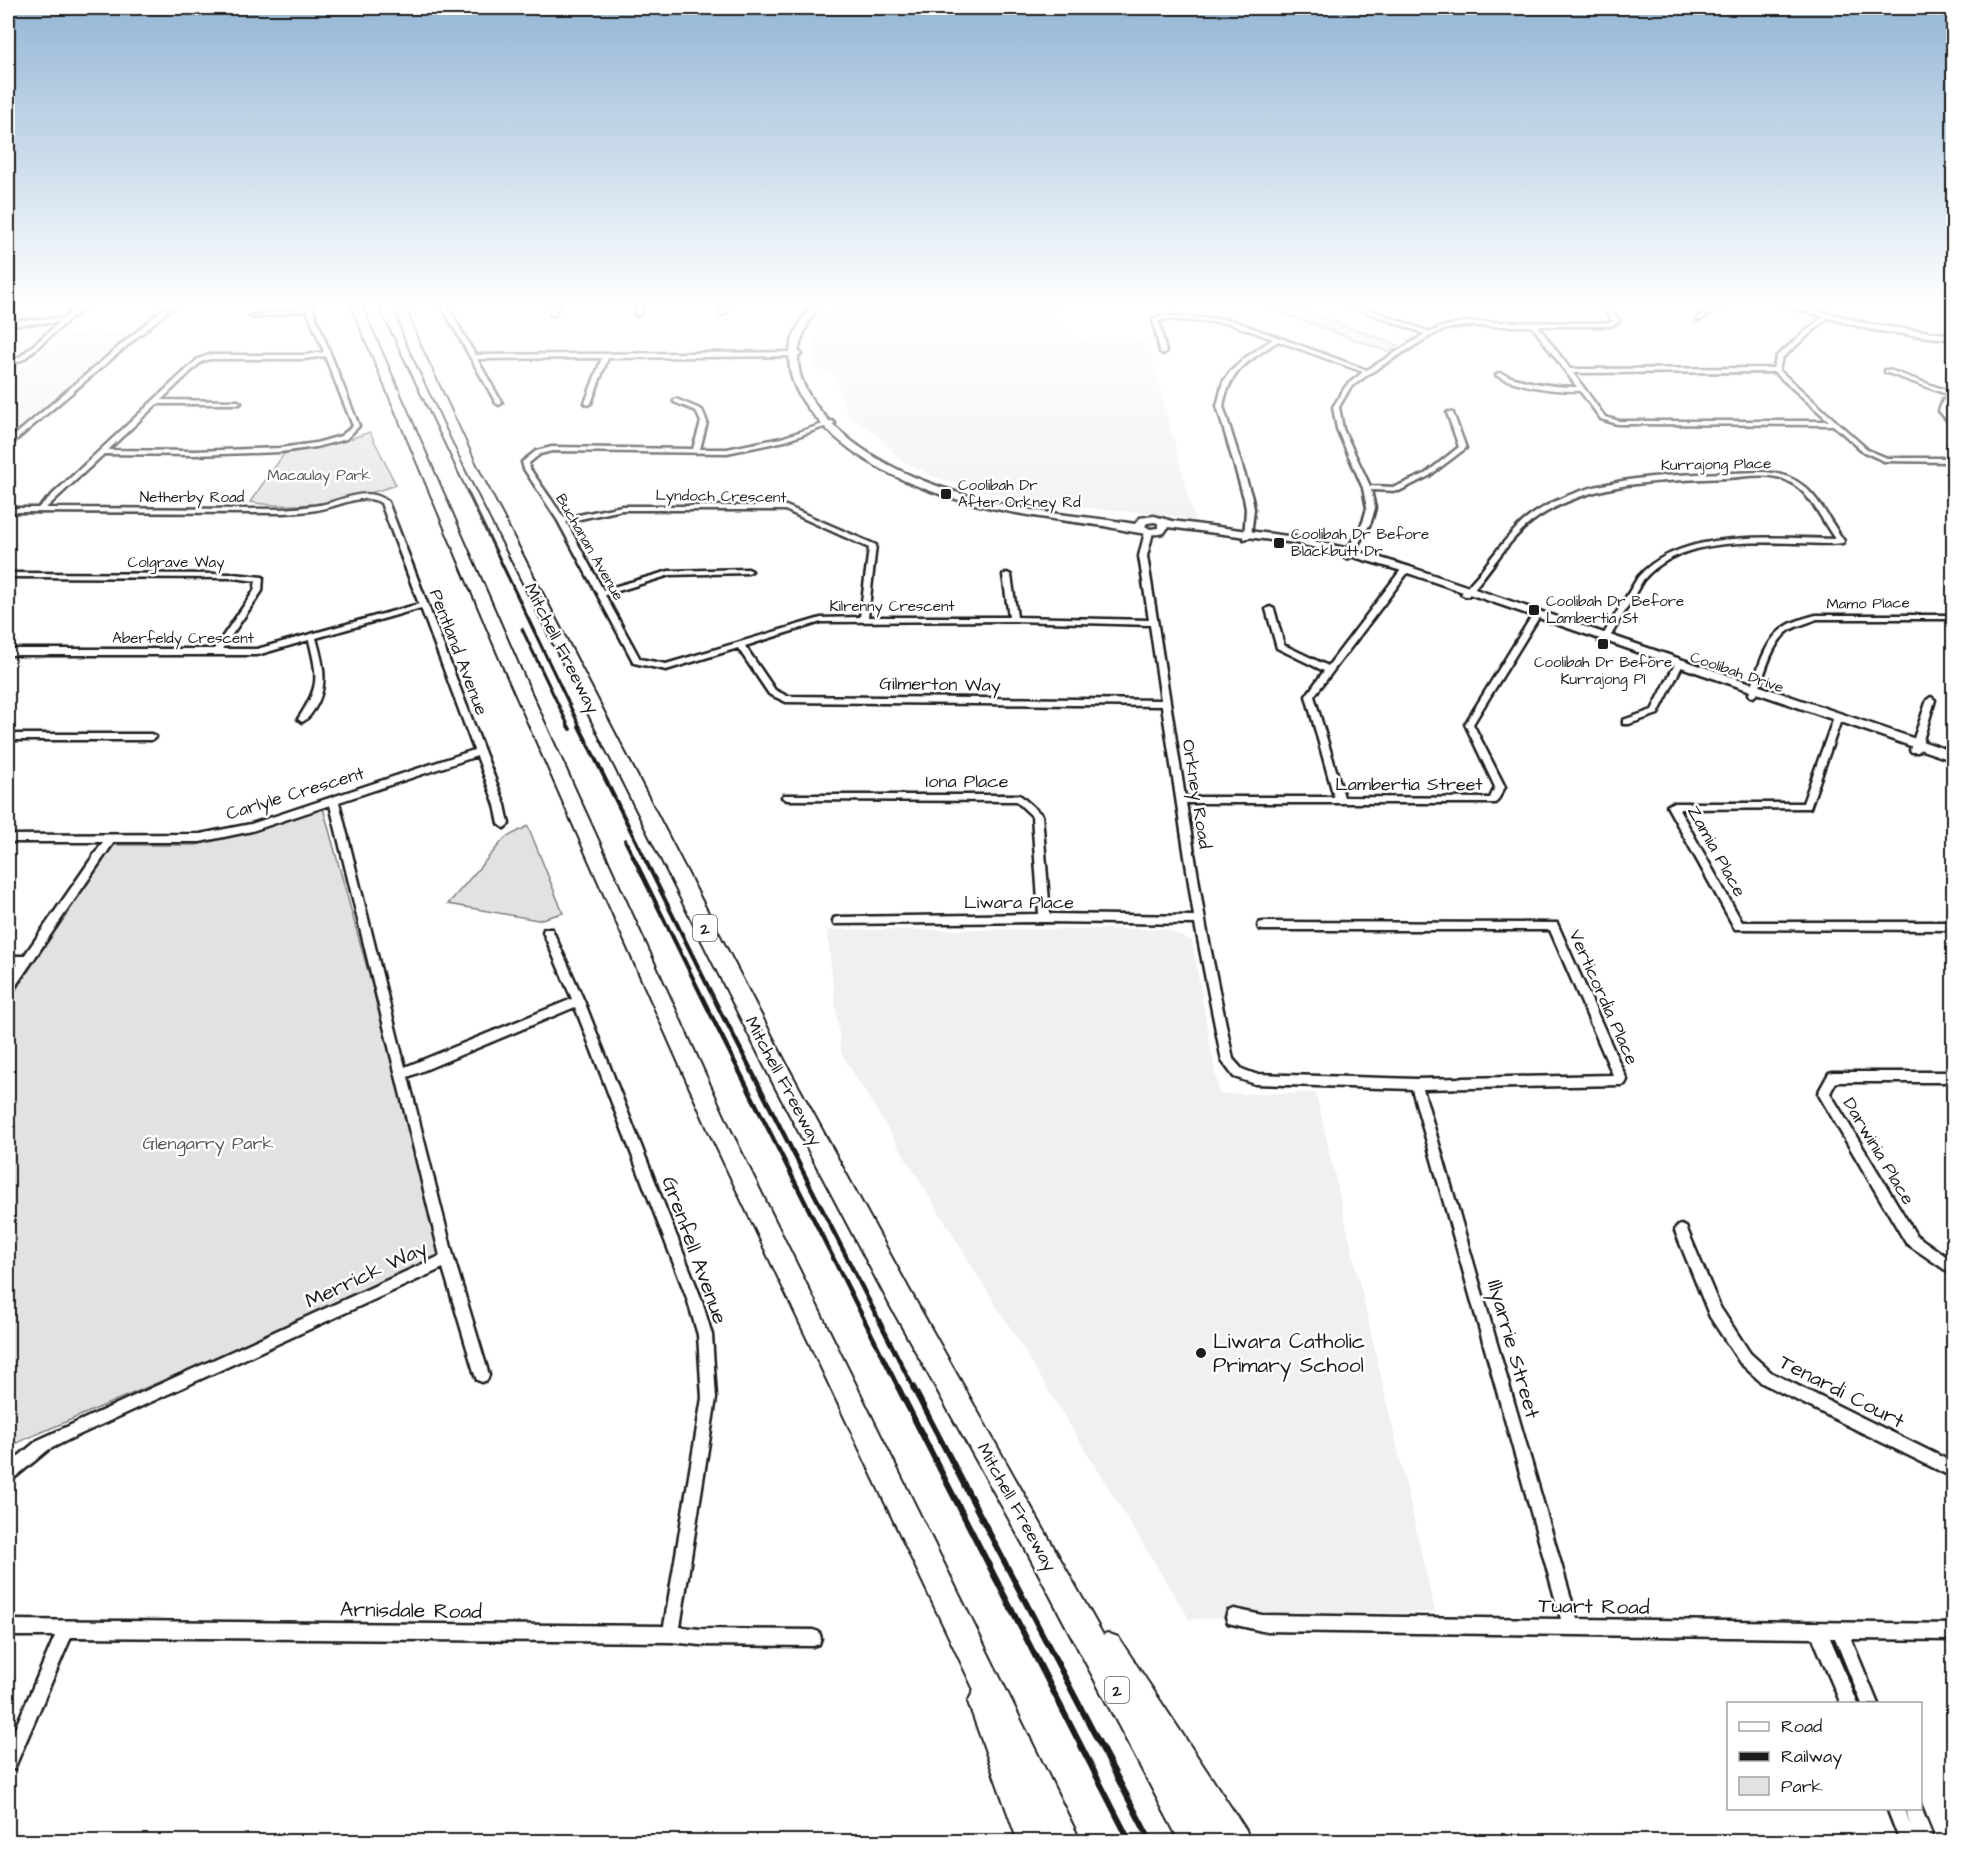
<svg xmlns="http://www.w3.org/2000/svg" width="1961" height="1849" font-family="'Architects Daughter',sans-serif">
<rect width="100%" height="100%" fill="#fff"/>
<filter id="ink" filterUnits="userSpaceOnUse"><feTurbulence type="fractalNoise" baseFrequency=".0167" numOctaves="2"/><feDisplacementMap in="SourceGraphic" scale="12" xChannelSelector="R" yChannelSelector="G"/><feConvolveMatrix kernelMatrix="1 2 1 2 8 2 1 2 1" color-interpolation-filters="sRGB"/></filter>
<g filter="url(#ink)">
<!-- built -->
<g fill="#f0f0f0">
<polygon points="836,305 1062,305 1046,324 1064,324 1068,335 1089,342 1148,342 1195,521 1169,515 1054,505 1012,498 937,478 902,461 875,433 849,416 834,373 812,368 813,345 826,316"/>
<polygon points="93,332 130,334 8,436 8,378 63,337"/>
<polygon points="1166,929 1192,941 1219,1094 1316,1093 1435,1612 1189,1619 841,1053 827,930"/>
</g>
<!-- green -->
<g fill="#e2e2e2" stroke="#7f7f7f" stroke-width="1.5">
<polygon points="1260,305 1298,305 1299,309 1398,345 1388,352"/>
<path d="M370,432l26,53c-47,16 -98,26 -146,17l34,-48 63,-14z"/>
<polygon points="323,808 447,1259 21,1441 8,1449 8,1002 110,845 196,845"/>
<polygon points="528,826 563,913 538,920 448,904 505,838"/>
</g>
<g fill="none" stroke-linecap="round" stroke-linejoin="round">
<defs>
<g id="street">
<polygon points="79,305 86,305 24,359 8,366 8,362 20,357 60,322 8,325 8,321 64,318"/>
<polygon points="168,305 175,305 10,445 8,446 8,441"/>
<path d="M305,305h6l48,121 -13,13 -30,8 -36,5 -85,3 -91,-1 -58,54 237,1c12,-1 25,-2 37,-4 22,-4 48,-20 68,-3l117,303 4,19 -5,4 -5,-4 -4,-19 -18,-49 -138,46 66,265 167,-68 -29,-67 1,-3h8l32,72 117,297 11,37 4,63 -36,229 20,2 113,1 6,2 2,6 -2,6 -6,2 -113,-1 -29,-3 -600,-5 -57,132 -6,2v-26l47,-109h-47v-16l656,6 38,-228 -4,-63 -11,-37 -112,-291 -167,70 46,182 35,116 -2,5 -5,2 -5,-2 -2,-5 -32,-107 -373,171 -22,11 -35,29 -5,2v-16l30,-25 402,-184 -110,-451 -78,26 -52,11h-86l-102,149 -4,1v-12l10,-16h-10v-8h16l79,-114h-95v-7l192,-1 51,-10 223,-74 -53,-142 -105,30c7,25 13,47 -1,70 -4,6 -7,11 -13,14l-4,-3c22,-33 20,-41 11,-79l-52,15h-249v-6h206l40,-58 2,-10 -23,-3 -225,-1v-4l225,1 30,3 -1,14 -40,58h35l162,-45 -38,-101c-18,-11 -41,3 -60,6 -12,3 -25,3 -38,4l-275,-1v-4h30l160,-149 11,-4h96l19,-3 -17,-42 -54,8 -3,-2 56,-9zM325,356l28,70 -12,10 -25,7 -36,5 -85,3 -87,-1 49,-46h83l1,-1 -3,-2 -77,-1 41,-39 8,-2h95z"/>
<polygon points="441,305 447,305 475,355 799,352 802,354 799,356 608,358 591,403 588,405 585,403 602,358 477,359 502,403 499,405 496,403"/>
<polygon points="554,305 560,305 554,315 550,315"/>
<polygon points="638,305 644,305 640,314 637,316 634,314"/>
<polygon points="722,305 728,305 726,313 723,315 720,313"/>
<path d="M1348,305h9l73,27 12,-5 21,-5 145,1 5,-2 -13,-16h6l14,16 -9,5h-73l32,43 203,-1 4,-12 49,-42h4v2l-48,42 -3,12 89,80 19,8h67v4l-70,-1 -20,-9 -31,-27 -216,-1 -16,-5 -21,-28c-29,0 -56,-4 -83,-15l-1,-1 3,-2c26,9 50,14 78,14l-45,-61h-69l-17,3 -14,6 -62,38 -20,15 -11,19 4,22 27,57 25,1 30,-13 34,-27 -12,-34 1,-1 5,1 13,35 -37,28 -30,15 -28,-1 4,18 -4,14 -20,35 -4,2 -4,-2 20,-35 4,-14 -4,-20 -26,-59 -4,-22 13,-21 17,-14 -85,-31c-29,20 -48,28 -55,65l29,92 2,11 -3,28 -7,2 2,-30 -2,-11 -27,-92 6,-24 7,-10 15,-14 28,-19 -45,-16 -65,-4 -4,2 7,31 -3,2 -3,-2 -7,-32 9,-5 69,5 136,50 58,-36zM1774,372l55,49h-210l-14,-4 -32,-44z"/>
<polygon points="1716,305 1723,305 1701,320 1697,320 1697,318"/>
<polygon points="1885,370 1889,370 1954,393 1954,400 1948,402 1945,411 1954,421 1954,428 1939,411 1943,400 1952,396 1885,372"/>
<path d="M676,399l26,11 5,12 -7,27h27l54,-11 51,-17 3,2 -50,18 -58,12 -175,-2 -12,3 -11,9 1,6 34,49 58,-12h164l90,39 -8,72h141l-6,-42 4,-2 4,2 6,42 132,3 -10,-64 6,-24 7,-2 1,2 -6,24 38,241h149l-28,-101 18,-25 -47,-23 -11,-39 4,-2 4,2 10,36 44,21 75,-99h3l4,2 -1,2 -95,125 30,101 146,1 5,-11 -30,-63 68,-110 4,-2h3l1,2 -68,110 32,63 -9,16h-310l20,124 27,132 9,10 13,5 161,5 197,-4 -63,-145h-287l-4,-1 -1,-3 1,-3 4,-1 294,1 70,157 -2,4 -4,1 -198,4 154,530 377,5v16l-103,-1 27,65h-16l-27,-66h-5l28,66h-17l-28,-66 -551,-7 -34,-8 -2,-6 2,-6 6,-2 28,6 299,4 -149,-530 -157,-5 -21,-7 -12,-16 -27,-137 -150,-2 -211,2 -1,-3 1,-3 4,-1 201,-3 -7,-98 -16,-15 -229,-1 -5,-3 2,-2h234l3,1 21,19 8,99 144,2 -32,-210 -376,-4 -17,-8 -31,-46 -72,22 -32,-7 -76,-142 -34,-52 -2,-7 14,-11 16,-4 141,2 8,-27 -5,-11 -22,-9v-2zM622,510h163l84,38 -9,69 -39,1 -155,46 -26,-5 -35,-64 65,-20 78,-2 4,-2 -4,-2 -79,2 -66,19 -37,-68zM1013,621l137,4 11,75 -374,-4 -12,-6 -30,-44 76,-24z"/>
<path d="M1759,472c50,0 60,33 85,69l-1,2c-15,2 -32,0 -47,0 -50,-1 -117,-5 -153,37l-37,64h-6l-1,-2 39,-65c42,-49 138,-39 197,-38 -14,-20 -26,-49 -49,-59 -18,-8 -41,-3 -59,-2 -64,3 -134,2 -190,40 -28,19 -46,53 -69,78h-3l-4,-2c7,-8 14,-16 21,-24 13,-17 26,-35 42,-49 61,-50 161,-46 235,-49z"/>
<path d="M1816,615h138v4h-137c-9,4 -19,6 -27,11 -19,13 -25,44 -33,64l-4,3 -3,-1 -1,-2c8,-20 14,-50 32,-64 9,-8 23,-12 35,-15z"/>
<polygon points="1680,659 1684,662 1658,714 1629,724 1623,724 1623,720 1652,710 1676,662"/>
<polygon points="1931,697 1935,700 1920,750 1918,752 1912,752 1910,750 1927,700"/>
<polygon points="1838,714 1842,717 1810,808 1679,809 1742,922 1954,922 1954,930 1735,929 1667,806 1672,803 1803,803 1834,717"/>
<polygon points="8,734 151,734 156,737 151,740 8,740"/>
<polygon points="1833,1072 1954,1072 1954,1082 1836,1082 1830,1093 1916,1235 1954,1262 1954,1276 1906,1243 1820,1097 1818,1093 1829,1073"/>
<polygon points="1681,1225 1686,1227 1720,1307 1750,1353 1772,1373 1954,1463 1954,1478 1762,1383 1740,1363 1710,1317 1675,1231 1676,1227"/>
<polygon points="1920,1805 1935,1842 1900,1842 1887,1808 1904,1808 1911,1826 1905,1808 1920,1808"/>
</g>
<g id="secondary">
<path d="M812,305h8c-28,38 -31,69 1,107 51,60 135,84 210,98 35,6 70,8 104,14l5,-6 14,-2 18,5 123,16 59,13 56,17 544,185v9l-552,-190 -55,-16 -52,-12 -127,-16 -4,6c-15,5 -49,-6 -67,-8 -101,-13 -217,-30 -286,-113 -30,-37 -28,-70 1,-107zM1154,522l4,1v5l-8,1 -5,-3 2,-3z"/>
<polygon points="1783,305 1797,305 1872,325 1954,335 1954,340 1872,330"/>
</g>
<g id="highway">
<polygon points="351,305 361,305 522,673 731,1131 1081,1842 1018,1842 968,1702 974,1690 712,1138 506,673"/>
<polygon points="394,305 404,305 418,341 478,469 790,1071 910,1291 1103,1635 1107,1633 1118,1637 1246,1830 1250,1842 1215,1842 1213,1839 1214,1842 1180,1842 1025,1548 892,1309 774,1085 466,469 406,341"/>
</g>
</defs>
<!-- street casing -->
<use href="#street" stroke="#1c1c1c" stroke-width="5"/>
<!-- secondary casing -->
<use href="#secondary" stroke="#1c1c1c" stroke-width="5"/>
<!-- highway casing -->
<use href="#highway" stroke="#1c1c1c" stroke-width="4"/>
<!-- street -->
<use href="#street" fill="#fff" fill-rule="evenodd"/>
<!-- secondary -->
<use href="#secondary" fill="#fff" fill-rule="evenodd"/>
<!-- highway -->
<use href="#highway" fill="#fff" fill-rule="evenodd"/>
<!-- rail-far4 -->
<polyline stroke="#1c1c1c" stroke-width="2" points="378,305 468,493"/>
<!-- rail-far3 -->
<g stroke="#1c1c1c" stroke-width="3">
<polyline points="467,491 580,727"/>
<polyline points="522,629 569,727"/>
</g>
<!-- rail-far2 -->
<g stroke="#1c1c1c" stroke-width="4">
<polyline points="568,726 570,729"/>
<polyline points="579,726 725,1021"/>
<polyline points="625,840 714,1021"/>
</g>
<!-- rail-far1 -->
<g stroke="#1c1c1c" stroke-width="4.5">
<polyline points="713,1019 899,1389"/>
<polyline points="725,1019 914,1389"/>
</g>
<!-- rail -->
<g stroke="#1c1c1c" stroke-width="6">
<polyline points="898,1387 1130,1842"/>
<polyline points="913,1387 1151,1842"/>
</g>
</g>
</g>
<!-- sky -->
<linearGradient id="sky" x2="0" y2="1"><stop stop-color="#95b6d5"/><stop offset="0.54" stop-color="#fff"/><stop offset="1" stop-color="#fff" stop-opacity="0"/></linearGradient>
<rect width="1961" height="564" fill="url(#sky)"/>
<!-- markers -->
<g fill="#1c1c1c" stroke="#fff" stroke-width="2">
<rect x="940" y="488" width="12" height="12" rx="3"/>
<rect x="1273" y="537" width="12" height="12" rx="3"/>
<rect x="1528" y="604" width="12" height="12" rx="3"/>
<rect x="1597" y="638" width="12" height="12" rx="3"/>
<circle cx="1201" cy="1353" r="6"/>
</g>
<g text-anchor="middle" stroke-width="5" stroke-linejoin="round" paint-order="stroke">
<!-- far-street labels -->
<g font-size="15" fill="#1c1c1c" stroke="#fff">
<text transform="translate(1716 464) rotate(-1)" y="5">Kurrajong Place</text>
<text transform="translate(721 496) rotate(1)" y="5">Lyndoch Crescent</text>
<text x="192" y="502">Netherby Road</text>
<text transform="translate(590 547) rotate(60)" y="5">Buchanan Avenue</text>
<text x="176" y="567">Colgrave Way</text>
<text transform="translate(1868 603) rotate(-1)" y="5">Mamo Place</text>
<text x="892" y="611">Kilrenny Crescent</text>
<text x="183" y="643">Aberfeldy Crescent</text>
<text transform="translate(1737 672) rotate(19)" y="5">Coolibah Drive</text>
</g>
<!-- far-park labels -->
<g font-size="15" fill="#575757" stroke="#fff">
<text x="319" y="480">Macaulay Park</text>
</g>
<!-- far-poi labels -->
<g font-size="15" fill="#1c1c1c" stroke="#fff" text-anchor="start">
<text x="958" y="490">Coolibah Dr<tspan x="958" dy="17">After Orkney Rd</tspan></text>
<text x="1291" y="539">Coolibah Dr Before<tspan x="1291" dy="17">Blackbutt Dr</tspan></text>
<text x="1546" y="606">Coolibah Dr Before<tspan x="1546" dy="17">Lambertia St</tspan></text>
<text x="1603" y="667" text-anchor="middle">Coolibah Dr Before<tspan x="1603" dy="17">Kurrajong Pl</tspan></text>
</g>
<!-- shield labels -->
<g fill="#fff" stroke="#606060" stroke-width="1.5">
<rect x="693" y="915" width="24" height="26" rx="4.5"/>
<rect x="1105" y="1677" width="24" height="26" rx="4.5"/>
</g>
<g font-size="16" font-weight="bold" fill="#1c1c1c">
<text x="705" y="934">2</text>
<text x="1117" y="1696">2</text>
</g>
<!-- street labels -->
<g font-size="18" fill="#1c1c1c" stroke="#fff">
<text transform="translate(562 648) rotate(63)" y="6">Mitchell Freeway</text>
<text transform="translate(459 652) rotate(69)" y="6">Pentland Avenue</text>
<text transform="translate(940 684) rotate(1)" y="6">Gilmerton Way</text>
<text x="967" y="787">Iona Place</text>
<text x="1409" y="790">Lambertia Street</text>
<text transform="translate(295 793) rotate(-17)" y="6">Carlyle Crescent</text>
<text transform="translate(1197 794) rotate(81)" y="6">Orkney Road</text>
<text transform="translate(1717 851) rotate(61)" y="6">Zamia Place</text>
<text x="1019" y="908">Liwara Place</text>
<text transform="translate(1604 997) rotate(66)" y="6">Verticordia Place</text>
<text transform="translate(784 1081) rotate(62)" y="6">Mitchell Freeway</text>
<text transform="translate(1879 1151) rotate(59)" y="6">Darwinia Place</text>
<text transform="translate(1017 1507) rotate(61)" y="6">Mitchell Freeway</text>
</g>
<!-- park labels -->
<g font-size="18" fill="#575757" stroke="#fff">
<text x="208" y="1149">Glengarry Park</text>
</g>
<!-- near-street labels -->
<g font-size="21" fill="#1c1c1c" stroke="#fff">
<text transform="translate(695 1250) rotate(70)" y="7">Grenfell Avenue</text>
<text transform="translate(366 1274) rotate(-25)" y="7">Merrick Way</text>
<text transform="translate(1514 1349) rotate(74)" y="7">Illyarrie Street</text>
<text transform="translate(1842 1391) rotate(27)" y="7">Tenardi Court</text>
<text transform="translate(1594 1606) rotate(1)" y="7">Tuart Road</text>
<text transform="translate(411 1610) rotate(1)" y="7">Arnisdale Road</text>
</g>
<!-- near-poi labels -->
<g font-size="21" fill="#1c1c1c" stroke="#fff" text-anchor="start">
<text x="1213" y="1348">Liwara Catholic<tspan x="1213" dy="24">Primary School</tspan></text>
</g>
</g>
<!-- margin -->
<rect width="1961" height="1849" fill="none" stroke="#fff" stroke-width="30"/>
<rect x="15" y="15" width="1931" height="1819" fill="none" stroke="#1c1c1c" stroke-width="2" filter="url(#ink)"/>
<!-- legend -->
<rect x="1727" y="1702" width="195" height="108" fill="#ffffff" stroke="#a4a4a4" stroke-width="1.5"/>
<rect x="1739" y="1722" width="30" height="9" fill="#ffffff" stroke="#a4a4a4" stroke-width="1.5"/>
<text x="1781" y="1732" font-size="18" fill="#1c1c1c">Road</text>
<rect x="1739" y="1752" width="30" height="9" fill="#1c1c1c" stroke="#a4a4a4" stroke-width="1.5"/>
<text x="1781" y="1762" font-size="18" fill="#1c1c1c">Railway</text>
<rect x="1739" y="1777" width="30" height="18" fill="#e2e2e2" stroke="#a4a4a4" stroke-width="1.5"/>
<text x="1781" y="1792" font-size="18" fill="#1c1c1c">Park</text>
</svg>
